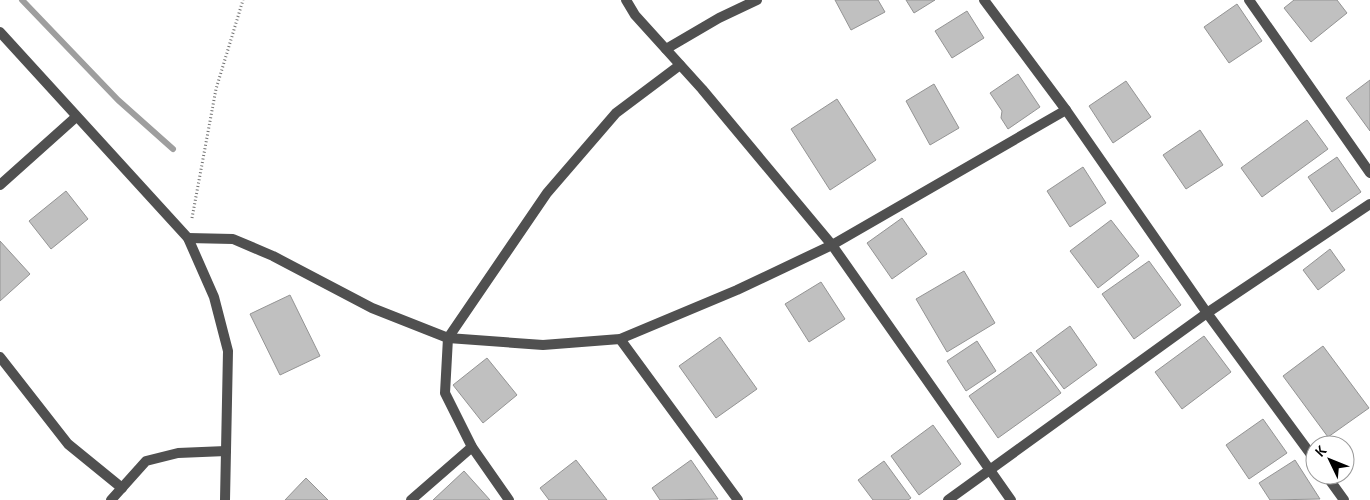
<svg xmlns="http://www.w3.org/2000/svg" width="1370" height="500" font-family="Cabin,sans-serif">
<rect width="100%" height="100%" fill="#fff"/>
<g fill="none" stroke-linecap="round" stroke-linejoin="round">
<!-- stream -->
<polyline stroke="#9e9e9e" stroke-width="6" points="22,0 118,100 173,149"/>
</g>
<!-- building -->
<g fill="#c0c0c0" stroke="#949494">
<polygon points="835,0 878,0 885,12 851,30"/>
<polygon points="906,0 935,0 914,13"/>
<polygon points="1294,0 1337,0 1347,13 1311,42 1284,8"/>
<polygon points="1237,4 1262,41 1229,63 1204,27"/>
<polygon points="967,11 984,38 952,58 935,31"/>
<polygon points="1018,74 1040,107 1008,129 1001,118 1002,111 990,93"/>
<polygon points="1370,80 1370,131 1346,98"/>
<polygon points="1126,81 1151,117 1113,143 1089,106"/>
<polygon points="934,84 959,128 930,145 906,101"/>
<polygon points="837,99 876,160 830,190 791,129"/>
<polygon points="1307,120 1328,149 1262,197 1241,168"/>
<polygon points="1200,130 1223,165 1186,189 1163,155"/>
<polygon points="1337,157 1361,192 1332,212 1308,177"/>
<polygon points="1083,167 1106,203 1070,227 1047,191"/>
<polygon points="66,191 88,219 51,249 29,221"/>
<polygon points="902,218 927,254 892,279 867,243"/>
<polygon points="1111,220 1139,256 1098,288 1070,251"/>
<polygon points="0,241 30,274 0,301"/>
<polygon points="1330,249 1345,270 1318,290 1303,270"/>
<polygon points="1149,261 1181,305 1134,339 1102,294"/>
<polygon points="964,271 995,323 947,352 916,299"/>
<polygon points="821,282 845,319 809,342 785,304"/>
<polygon points="290,295 320,356 280,375 250,314"/>
<polygon points="1070,326 1097,365 1064,389 1036,351"/>
<polygon points="1204,336 1231,372 1182,409 1155,372"/>
<polygon points="720,337 757,389 716,418 679,366"/>
<polygon points="977,341 996,371 966,391 947,361"/>
<polygon points="1323,346 1369,408 1328,437 1283,376"/>
<polygon points="1031,352 1061,393 998,438 969,396"/>
<polygon points="487,358 517,395 483,423 453,385"/>
<polygon points="1263,419 1287,453 1249,479 1226,445"/>
<polygon points="933,425 961,464 919,495 891,456"/>
<polygon points="576,460 607,500 549,500 540,488"/>
<polygon points="691,460 718,499 660,500 652,488"/>
<polygon points="1295,460 1320,499 1270,500 1259,483"/>
<polygon points="884,461 911,498 908,500 873,500 858,480"/>
<polygon points="464,471 490,500 433,500"/>
<polygon points="306,478 328,500 285,500"/>
</g>
<g fill="none" stroke-linecap="round" stroke-linejoin="round">
<!-- path -->
<polyline stroke="#727272" stroke-width="3" stroke-dasharray="1 2.5" stroke-linecap="butt" points="192,218 216,89 243,0"/>
<!-- street -->
<g stroke="#505050" stroke-width="10">
<polyline points="626,0 635,15 702,89 832,245 1011,500"/>
<polyline points="984,0 1066,110 1207,313 1315,460"/>
<polyline points="1249,0 1370,173"/>
<polyline points="0,32 188,238 214,297 228,351 225,500"/>
<polyline points="666,49 719,18 757,0"/>
<polyline points="0,185 76,117"/>
<polyline points="188,238 233,239 273,256 372,308 448,338 543,345 620,339 737,290 832,245 1066,110"/>
<polyline points="620,339 738,500"/>
<polyline points="0,357 68,444 122,488"/>
<polyline points="1326,475 1344,500"/>
<polyline points="111,500 146,461 178,453 226,451"/>
<polyline points="411,500 472,447"/>
<polyline points="509,500 472,447 445,393 448,338 547,193 616,113 680,65"/>
<polyline points="948,500 1207,313 1370,204"/>
</g>
</g>
<!-- north arrow -->
<g transform="translate(1330 460) rotate(313)"><circle r="24" fill="#ffffff" stroke="#999999"/>
<path d="M0-4L9 19L0 12L-9 19Z" fill="#000000"/>
<text y="-8" font-size="14" font-weight="bold" text-anchor="middle" fill="#000000">K</text>
</g>
</svg>
